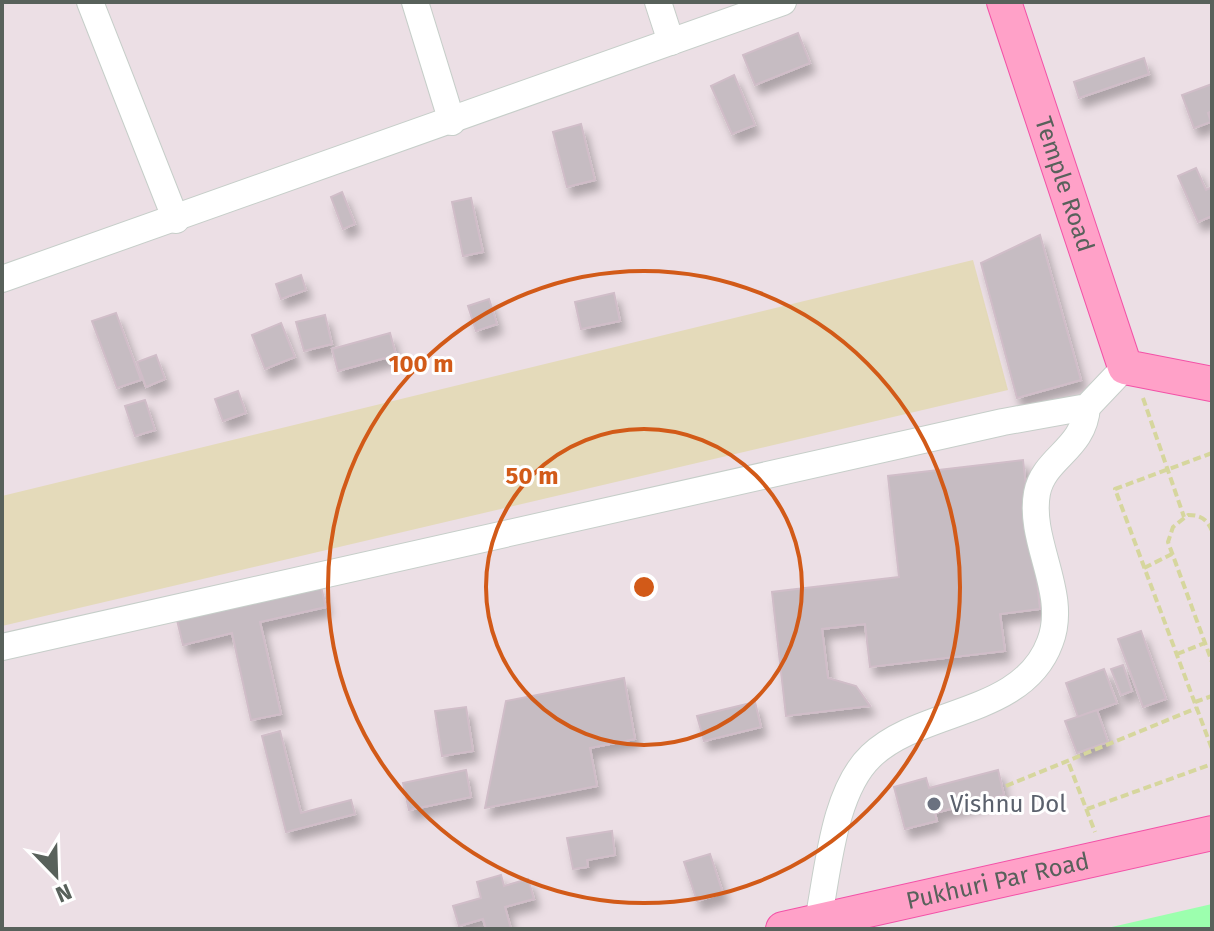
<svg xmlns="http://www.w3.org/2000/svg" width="1214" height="931" font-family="'Fira Sans',sans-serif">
<defs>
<filter id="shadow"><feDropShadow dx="5" dy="9" stdDeviation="4" flood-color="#0004"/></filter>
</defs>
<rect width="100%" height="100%" fill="#ecdfe5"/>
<!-- green -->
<polygon fill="#e4daba" points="973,260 1008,390 2,626 2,496"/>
<!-- water -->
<polygon fill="#9cffae" points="1212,904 1212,929 1103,929"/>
<!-- building -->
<g fill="#c6bcc2" stroke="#d0bdc8" stroke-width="2" filter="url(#shadow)">
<polygon points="798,33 810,63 755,85 743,55"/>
<polygon points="1144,58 1149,74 1079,98 1074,82"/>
<polygon points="734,75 755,125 732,134 711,86"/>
<polygon points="1212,84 1212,111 1208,113 1211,122 1194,128 1182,95"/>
<polygon points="581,124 595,180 567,187 553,132"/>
<polygon points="1196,168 1206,190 1212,187 1212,216 1198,222 1178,176"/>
<polygon points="342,192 355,224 343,229 331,197"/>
<polygon points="471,198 483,252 463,256 452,202"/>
<polygon points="1040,235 1081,380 1017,398 981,263"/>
<polygon points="301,275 306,290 281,299 276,284"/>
<polygon points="614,293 620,321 581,329 575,302"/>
<polygon points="489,299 497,324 476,331 468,306"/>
<polygon points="116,313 141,380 117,388 92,321"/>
<polygon points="325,315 332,344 304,351 296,322"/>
<polygon points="281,323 295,357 265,369 252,335"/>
<polygon points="390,333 396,355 338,371 332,349"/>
<polygon points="156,355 165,379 146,387 137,362"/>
<polygon points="238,391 246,413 223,421 215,399"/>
<polygon points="145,400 155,430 135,436 125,406"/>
<polygon points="1023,460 1040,609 1000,614 1005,651 870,667 865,624 822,629 828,678 856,686 870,706 786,716 772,592 899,577 888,476"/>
<polygon points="321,587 326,607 260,622 281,714 251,720 232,633 183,645 177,620"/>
<polygon points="1141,631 1166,699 1143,707 1118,639"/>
<polygon points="1123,665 1132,691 1121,695 1111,669"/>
<polygon points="1104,669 1117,703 1078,717 1066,683"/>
<polygon points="624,678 635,739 590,748 597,786 485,808 506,701"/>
<polygon points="755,702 761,727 704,741 697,716"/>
<polygon points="466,707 473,751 442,756 435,711"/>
<polygon points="1097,710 1108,742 1077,753 1065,721"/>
<polygon points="280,731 301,813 351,800 355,814 286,832 262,736"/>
<polygon points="466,770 471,797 409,810 403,783"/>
<polygon points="998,770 1004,795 935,813 937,821 905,829 894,787 926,778 929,788"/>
<polygon points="612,831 615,855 587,860 588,867 573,869 567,838"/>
<polygon points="710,854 723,893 697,901 684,862"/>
<polygon points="501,875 504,886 528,879 534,899 505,907 511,929 486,929 483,919 459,926 453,906 481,898 477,882"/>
</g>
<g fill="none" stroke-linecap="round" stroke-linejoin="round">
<defs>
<g id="minor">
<polyline points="90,2 176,220"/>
<polyline points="415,2 452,122"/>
<polyline points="658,2 671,42"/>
<polyline points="2,279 783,2"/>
<polyline points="2,647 1003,422 1087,407 1125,367"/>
<path d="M818,921c10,-49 15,-129 53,-165 50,-48 152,-40 179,-114 19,-49 -22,-100 -13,-149 7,-36 47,-43 50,-86"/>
</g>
<g id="major">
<path id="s1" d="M1004,2l121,365 87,17"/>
<path id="s2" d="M783,929l429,-96"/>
</g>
</defs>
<!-- minor casing -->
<use href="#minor" stroke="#c6cec9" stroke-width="28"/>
<!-- major casing -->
<use href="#major" stroke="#f351a7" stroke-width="36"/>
<!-- path -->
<g stroke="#d6d69d" stroke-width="4" stroke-dasharray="8 4" stroke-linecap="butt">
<polyline points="1143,398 1184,517"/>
<polyline points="1212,453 1115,489 1212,749"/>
<path d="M1212,531c-5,-12 -11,-16 -24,-16l-15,12 -5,15 44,120"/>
<polyline points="1144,568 1172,554"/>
<polyline points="1177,654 1205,643"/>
<polyline points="1195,702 1212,696"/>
<polyline points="1069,764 1095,832"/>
<polyline points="1006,786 1197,708"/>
<polyline points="1087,809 1212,764"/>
</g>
<!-- minor -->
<use href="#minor" stroke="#fff" stroke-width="26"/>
<!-- major -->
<use href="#major" stroke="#ffa1c8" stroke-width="34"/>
</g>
<!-- distance rings -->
<g fill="none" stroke="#d25a18" stroke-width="4">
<circle cx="644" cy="587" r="158"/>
<circle cx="644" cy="587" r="316"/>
</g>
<!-- markers -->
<circle fill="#6b7280" stroke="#fff" stroke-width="3" cx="934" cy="804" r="8"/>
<g text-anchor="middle" stroke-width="6" stroke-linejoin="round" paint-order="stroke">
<!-- street labels -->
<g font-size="24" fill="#58615b" stroke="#fff">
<text dy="8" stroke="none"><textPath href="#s1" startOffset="192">Temple Road</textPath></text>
<text dy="8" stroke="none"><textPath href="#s2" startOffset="220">Pukhuri Par Road</textPath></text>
</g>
<!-- worship labels -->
<g font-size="24" fill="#5b616d" stroke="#fff" text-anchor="start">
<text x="950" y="812">Vishnu Dol</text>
</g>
</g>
<circle cx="644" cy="587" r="12" fill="#d25a18" stroke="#fff" stroke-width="4"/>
<g font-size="24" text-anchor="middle" font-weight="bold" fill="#d25a18" stroke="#fff" stroke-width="6" stroke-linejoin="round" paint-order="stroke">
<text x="421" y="372">100 m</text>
<text x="532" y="484">50 m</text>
</g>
<!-- border -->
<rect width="1214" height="931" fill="none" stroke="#58615b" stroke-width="8"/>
<!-- north arrow -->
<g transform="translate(56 875) rotate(157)" stroke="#ffffff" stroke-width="6" paint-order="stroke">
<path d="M0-6L14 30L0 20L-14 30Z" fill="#58615b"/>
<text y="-12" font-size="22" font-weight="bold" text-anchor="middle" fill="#58615b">N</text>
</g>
</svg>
